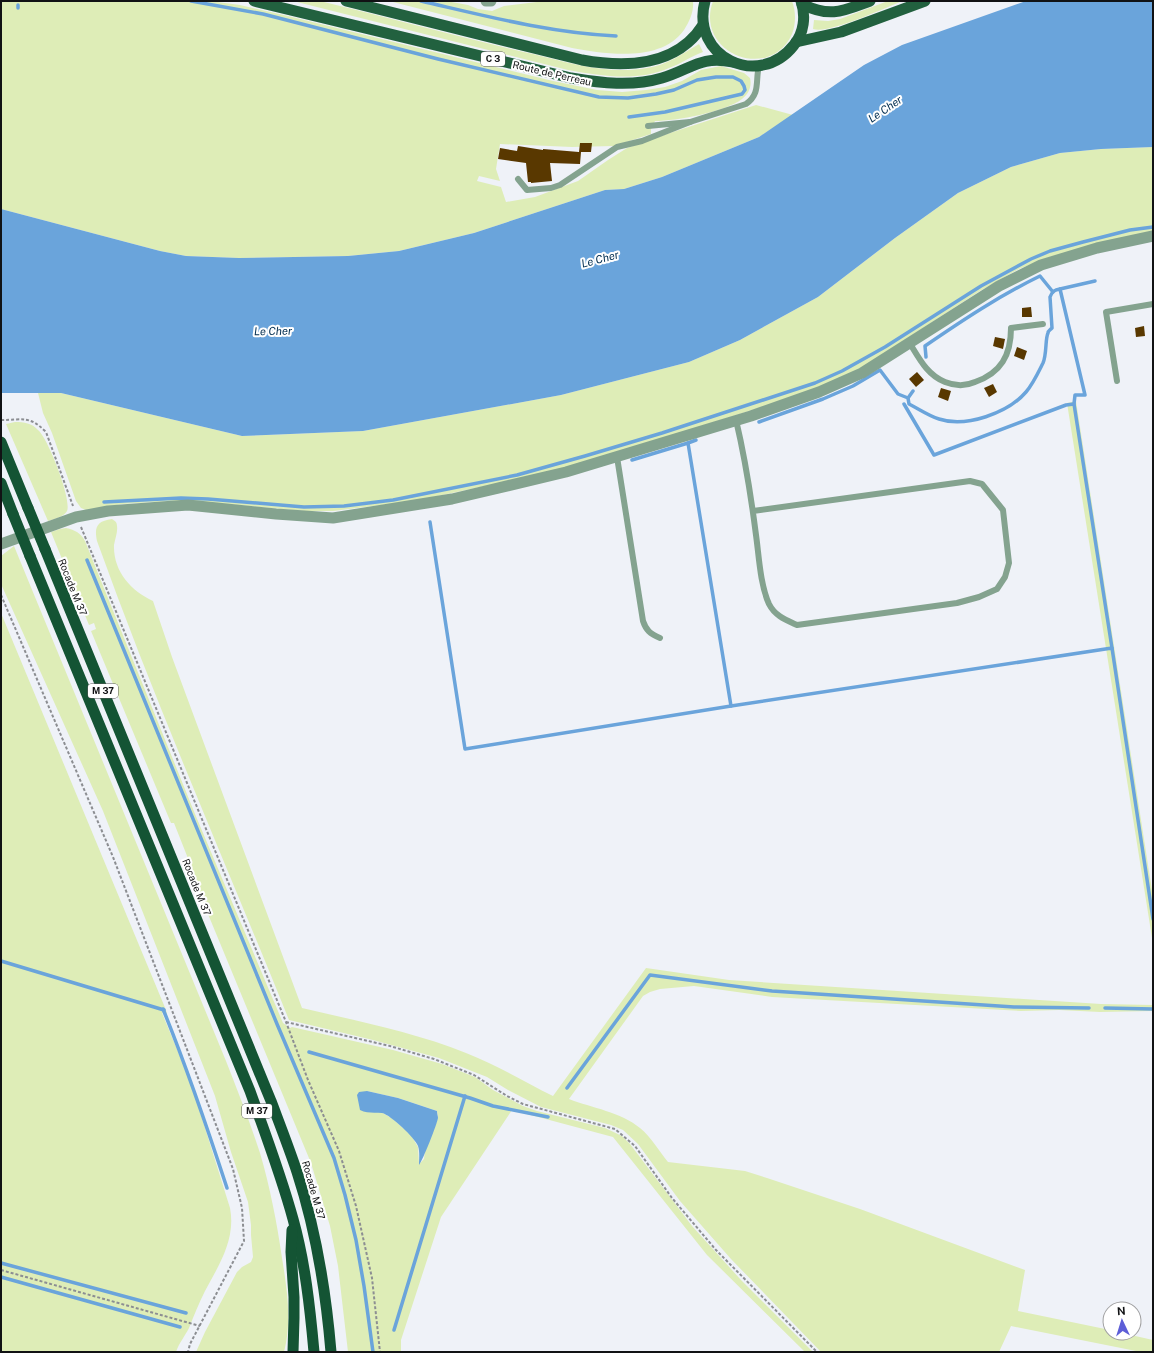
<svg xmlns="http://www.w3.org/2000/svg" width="1154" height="1353" font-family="'Public Sans',sans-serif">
<rect width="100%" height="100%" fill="#eff2f8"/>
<!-- green -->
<g fill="#deedb7" fill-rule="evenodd">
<path d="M1,1h209l30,4 44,10 269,66 44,9 25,2 24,-2 19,-3 17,-6 19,-11 20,-4 23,7 6,5c2,8 -1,16 -8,21 -17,13 -66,22 -87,22l-4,8v5l-37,12 -42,1 -72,-3 -4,25 4,12 -21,-5 -2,5 24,6 5,15 29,-5 43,-16 30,-21 19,-12 46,-16 83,-27 37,10 -34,22 -97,40 -38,12 -19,1 -131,43 -75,18 -51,5 -109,2 -53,-2 -26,-5 -159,-42z"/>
<path d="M293,1h27c71,17 142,37 213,53 37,9 75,21 114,14 20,-3 35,-14 52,-24l4,8c-12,4 -22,12 -34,16 -32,14 -67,8 -101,2z"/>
<path d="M389,1h57l22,4 10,4 14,2 12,-5 41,-5h148c1,10 -3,20 -9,29 -23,33 -79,24 -112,18z"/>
<path d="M713,1h79c4,11 4,22 0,33 -22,49 -98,19 -79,-33z"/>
<path d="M888,1h15c-19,7 -73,33 -90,28l1,-9 14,1 12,-2z"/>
<polygon points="1153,147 1153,231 1050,257 1019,269 980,291 863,367 836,380 790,398 570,468 414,501 333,511 304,511 216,503 184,501 154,502 123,504 86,510 81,508 76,501 52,433 43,413 38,393 61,393 242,436 363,431 561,395 689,362 740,340 818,297 895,238 958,193 1011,167 1060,153 1101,149"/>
<polygon points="1076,401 1153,897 1153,944 1067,403"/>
<path d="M15,422c9,0 17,1 23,8 10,8 34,70 29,81 -3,6 -13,8 -19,10l-42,-97z"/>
<path d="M112,519c3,2 5,3 5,7 1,6 -2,13 -3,19 -1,26 17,46 39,56l19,56 130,351c55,13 112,24 164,45 31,12 59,29 87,43l93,-128 83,12 372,24 52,1v6l-53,1 -41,-2 -38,1 -249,-14 -78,-11 -34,3 -10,3 -7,4 -74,103c23,9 52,13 71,29 11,9 19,23 28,34l77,9 22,7 93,31 165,61 -7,41 92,19v3h12l31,7v12h-12l-130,-26 -12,26h-178l-90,-93 -51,-58 -42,-57 -15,-14 -12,-5 -70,-18 -33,-17 -21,-13 -48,-19 -66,-18 -84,-20c-64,-159 -134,-317 -192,-479 -3,-14 0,-20 15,-22z"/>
<path d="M66,528c9,2 15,5 19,13l110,273 88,209 7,5 2,-1 101,23 49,14 33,13 18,13 30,16 14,5 68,17 17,8 8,8 62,82 49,54 72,72h-8l-98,-97 -94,-118 -101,-27 -71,107 -40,123v12h-53l-10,-86 -8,-40 -19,-63 -120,-290 2,-2 -19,-48h-3l-80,-192 5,-2 -2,-6 -5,2 -38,-93 9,-3zM367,1091l31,7 39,13 1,7 -13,32 -1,9 -5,5 -1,-17 -7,-12 -18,-16 -10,-6z"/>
<path d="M14,546l212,515c12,31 24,61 34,92 10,34 17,70 22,105 5,30 10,64 2,94h-88l9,-20 32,-60 5,-5 9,-5 2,-5 -2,-22v-10l-3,-23 -17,-50 -16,-56 -112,-285 -102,-227v-28z"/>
<path d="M1,613l165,397 1,4 -5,-1 29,70 39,125c6,31 -11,57 -25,83 -6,12 -11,24 -16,37 -4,8 -10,15 -13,24h-175z"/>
</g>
<!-- water -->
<g fill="#6aa4db">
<polygon points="1026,1 1153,1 1153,147 1101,149 1060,153 1011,167 958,193 895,238 818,297 740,340 689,362 561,395 363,431 242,436 61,393 1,393 1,209 160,251 186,256 239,258 348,256 399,251 474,233 605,190 624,189 662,177 759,137 864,65 902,45"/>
<path d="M367,1091l31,7 39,13c0,3 1,5 1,7 -1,6 -15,42 -19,47 0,-5 1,-13 -1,-19 -3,-8 -27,-31 -36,-33 -8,-1 -15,1 -22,-3l-3,-15 2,-3z"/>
</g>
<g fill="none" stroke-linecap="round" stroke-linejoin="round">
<!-- stream -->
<g stroke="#6aa4db" stroke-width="3.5">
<polyline points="191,1 263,14 438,59 599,97 628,98 656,94 674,90 697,80 716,77 733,77 741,81 744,86 745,90 742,94 665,112 629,117"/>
<path d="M421,1c65,15 129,32 195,35"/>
<polyline points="18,8 18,5"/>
<polyline points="1060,289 1095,281"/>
<path d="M926,357l-1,-11c38,-26 74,-50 115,-70l13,16"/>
<path d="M913,391l-5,7 1,6c10,5 20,12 30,15 27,9 69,-6 87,-27 7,-8 12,-19 17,-29 4,-9 2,-24 5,-30 0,-2 2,-3 4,-5l-2,-31c2,-6 5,-7 10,-8l25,106h-10l-1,9 38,244"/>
<polyline points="904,404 934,455 1066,405 1074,404"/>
<polyline points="759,422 823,399 853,386 880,370 898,394 908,398"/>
<polyline points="688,443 696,440"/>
<polyline points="632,460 688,443 731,706"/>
<polyline points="104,502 181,498 208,499 304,507 344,506 393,500 517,475 585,456 662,433 815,383 842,371 885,347 981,286 1031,259 1050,251 1083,242 1130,230 1153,227"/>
<polyline points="430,522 465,749 731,706 1112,648 1153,919"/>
<polyline points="87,560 277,1024 334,1158 345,1195 356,1240 364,1286 373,1352"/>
<polyline points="1,961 164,1010"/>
<polyline points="1105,1008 1153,1009"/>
<path d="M163,1009c24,59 44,118 64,179"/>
<polyline points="309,1052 470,1098 493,1106 548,1117"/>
<polyline points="567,1088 650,975 772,991 1014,1007 1089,1008"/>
<polyline points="1,1263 186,1313"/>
<polyline points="1,1277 180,1327"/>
<polyline points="394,1330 465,1096"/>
</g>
</g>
<!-- building -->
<g fill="#593800">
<polygon points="580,143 592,143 591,152 581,152 580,164 550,163 552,181 531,183 531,182 528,182 526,163 498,159 500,148 517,151 518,146 543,150 543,149 579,152"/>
<polygon points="1031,307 1032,317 1022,317 1022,308"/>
<polygon points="1144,326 1145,336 1136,337 1135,328"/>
<polygon points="995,337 1005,339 1003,349 993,346"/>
<polygon points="1017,347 1027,351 1024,360 1014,356"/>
<polygon points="917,372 924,380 916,387 909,379"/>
<polygon points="993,384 997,392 989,397 984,388"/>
<polygon points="941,388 951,391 948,401 938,397"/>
</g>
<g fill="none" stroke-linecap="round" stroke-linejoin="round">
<!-- path -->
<g stroke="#8c8e92" stroke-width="2" stroke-dasharray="3 2" stroke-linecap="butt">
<path d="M1,420c22,0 28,-5 45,12l27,74"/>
<polyline points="81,527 286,1022 308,1080 339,1151 356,1206 372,1278 380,1352"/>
<polyline points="1,595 113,857 233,1169 242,1208 244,1241 190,1344 188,1352"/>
<polyline points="286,1022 390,1046 434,1059 474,1075 507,1096 523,1104 615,1129 635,1146 672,1198 716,1250 817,1352"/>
<polyline points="1,1270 200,1326"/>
</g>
<!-- service -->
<g stroke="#84a38f" stroke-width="6">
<path d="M648,126l42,-4 56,-18c15,-10 9,-24 13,-38"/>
<polyline points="518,179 527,190 551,188 560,185 617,147 642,141 690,122"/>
<path d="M909,342c10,16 18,33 36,40 10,4 21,4 30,0 26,-9 36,-27 36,-54l32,-4"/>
<polyline points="1117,381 1106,312 1153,304"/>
<path d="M736,420c9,38 15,76 20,115 3,21 4,49 13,69 6,12 17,16 28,21l160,-22 22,-6 18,-8 8,-12 4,-14 -6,-53 -21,-26 -12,-3 -217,30"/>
<path d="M617,457l26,164c3,9 7,13 17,17"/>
</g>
<!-- minor -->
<polyline stroke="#84a38f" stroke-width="11" points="1,544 76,517 108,511 188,505 276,514 333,518 452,499 566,472 751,416 819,392 862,373 999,286 1041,265 1097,248 1153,236"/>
<!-- tertiary -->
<polyline stroke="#84a38f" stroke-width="11" points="486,1 491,1"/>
<!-- primary -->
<g stroke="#22613f" stroke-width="11">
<path d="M254,1l317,77c30,5 61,9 91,0 28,-8 39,-23 70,-16"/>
<path d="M346,1l236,59c44,8 95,6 121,-35"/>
<path d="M705,1c-15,56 54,89 89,44 10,-12 12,-29 7,-44"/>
<path d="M802,4c28,14 41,7 68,-3"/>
<polyline points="796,42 841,32 925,1"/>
</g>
<!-- trunk -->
<g stroke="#145434" stroke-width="11">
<polyline points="1,442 28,508"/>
<polyline points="1,483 13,514"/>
<path d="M45,549l226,552c9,24 18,47 26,71 19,58 29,120 34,180"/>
<path d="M30,556l220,535c15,42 31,84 43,128 12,43 17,88 21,133"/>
<polyline points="292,1230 291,1252 294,1297 294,1318 293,1352"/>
</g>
<!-- trunk-bridge -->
<g stroke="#145434" stroke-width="11">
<polyline points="28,508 45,549"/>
<polyline points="13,514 30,556"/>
</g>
</g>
<g text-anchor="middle" stroke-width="4" stroke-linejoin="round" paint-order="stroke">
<!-- shield labels -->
<g fill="#fff" stroke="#58595a" stroke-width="1">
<rect x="481" y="52" width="24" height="14" rx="3"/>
<rect x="88" y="684" width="30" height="14" rx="3"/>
<rect x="242" y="1104" width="30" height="14" rx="3"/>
</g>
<g font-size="9" font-weight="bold" fill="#111214">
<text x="493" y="62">C 3</text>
<text x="103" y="694">M 37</text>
<text x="257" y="1114">M 37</text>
</g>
<!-- street labels -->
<g font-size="10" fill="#111214" stroke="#fff">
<text transform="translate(552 73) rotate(13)" y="4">Route de Perreau</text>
<text transform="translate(73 587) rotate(68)" y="4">Rocade M 37</text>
<text transform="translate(197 887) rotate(68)" y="4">Rocade M 37</text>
<text transform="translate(314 1190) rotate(74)" y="4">Rocade M 37</text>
</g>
<!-- water labels -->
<g font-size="11" font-style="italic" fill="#002d50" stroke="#fff">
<text transform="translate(885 109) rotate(-34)" y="4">Le Cher</text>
<text transform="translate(600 259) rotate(-15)" y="4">Le Cher</text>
<text transform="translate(273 331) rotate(-1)" y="4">Le Cher</text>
</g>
</g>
<!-- border -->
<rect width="1154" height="1353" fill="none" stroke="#111214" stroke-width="4"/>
<!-- north arrow -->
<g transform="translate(1122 1321) rotate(356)"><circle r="19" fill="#ffffff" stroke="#a0a0a1"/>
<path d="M0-3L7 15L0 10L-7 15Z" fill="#5d5ed7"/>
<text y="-6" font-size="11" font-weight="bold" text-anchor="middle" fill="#111214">N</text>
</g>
</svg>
